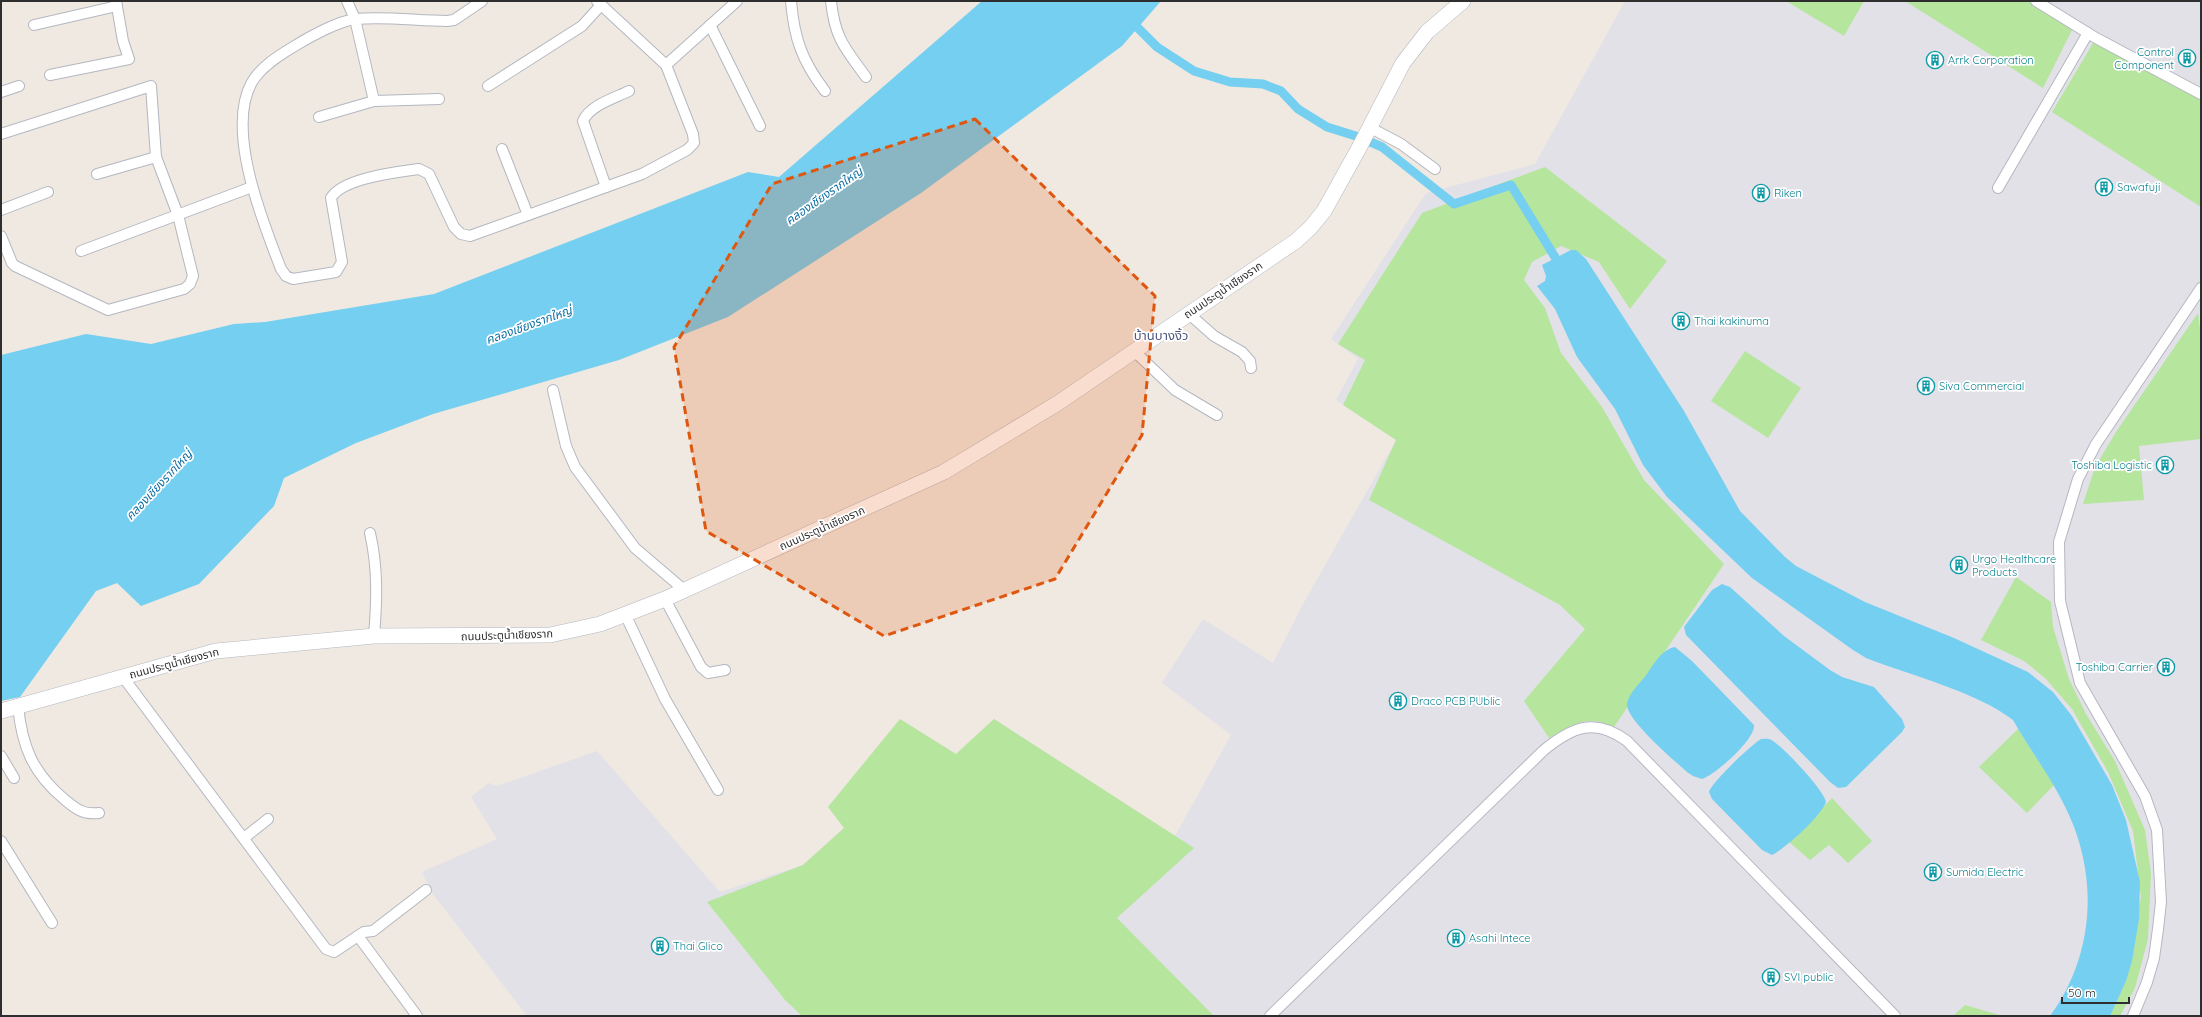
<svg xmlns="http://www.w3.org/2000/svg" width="2202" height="1017" font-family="Quicksand,'Noto Sans Thai',sans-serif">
<rect width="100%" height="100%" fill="#efe9e1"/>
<!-- industrial -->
<polygon fill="#e3e1e8" points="1625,1 2201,1 2201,1016 527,1016 433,894 422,872 497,839 471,797 489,783 497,786 597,751 720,892 803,865 844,828 828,807 900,719 956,754 994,719 1175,836 1231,735 1162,683 1203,619 1273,663 1303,604 1396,440 1336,400 1358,359 1331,339 1426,193 1535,164"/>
<!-- green -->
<g fill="#b6e59e">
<polygon points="1786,1 1864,1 1844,36"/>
<polygon points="1905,1 2033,1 2075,24 2043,88"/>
<polygon points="2096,38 2201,94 2201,207 2052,112"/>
<path d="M1545,167l122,94 -37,48 -31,-47 -38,-16 -29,16 -8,18 21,28 16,45 41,54 42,73 80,84 -110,163c-27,-13 -41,-3 -65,11l-25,-37 61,-72 -25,-24 -191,-105 27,-60 -53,-35 22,-45 -27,-16 84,-131z"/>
<polygon points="2198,313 2201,338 2201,439 2139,446 2144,500 2083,504 2095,467 2116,432"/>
<polygon points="1745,351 1801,388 1768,438 1711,401"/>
<polygon points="2016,577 2051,602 2053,627 2069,679 2086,714 2115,761 2145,830 2151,873 2148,939 2135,988 2120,1016 2109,1016 2141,898 2133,831 2108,772 2072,709 2045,678 2024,661 1981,640"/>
<polygon points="900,719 956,754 994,719 1194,848 1117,918 1214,1016 802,1016 785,1000 707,902 803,865 844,828 828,807"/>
<polygon points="2018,729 2054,785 2027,813 1979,767"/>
<polygon points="1832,798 1872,841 1848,863 1829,845 1810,860 1789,842"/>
<polygon points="1965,1005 2003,1016 1953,1016"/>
</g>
<!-- water -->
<g fill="#75cff0">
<polygon points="982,1 1161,1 1122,46 921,193 728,317 619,360 433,414 356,443 284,478 274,506 199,584 141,606 117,583 96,591 20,697 1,701 1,355 86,334 151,344 234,324 265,322 434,294 748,172 779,177"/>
<path d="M1571,250h5l10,9 98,152 56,100 45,46 11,9 69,36 89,36 74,34 25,20 19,24 40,69 14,35 14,62 -1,37 -7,42 -6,20 -16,35h-60c43,-58 49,-135 19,-201 -15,-34 -38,-63 -56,-95 -36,-28 -103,-45 -147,-62l-13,-8 -101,-72 -85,-81 -24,-32 -28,-56 -38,-52 -22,-48 -18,-23 8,-5 1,-5 -4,-11z"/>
<polygon points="1722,584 1730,587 1784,636 1830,670 1842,677 1874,687 1902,719 1905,727 1902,732 1846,787 1838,788 1830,782 1686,635 1684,627 1712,590"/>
<path d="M1675,647l17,14 62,64c2,14 -39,50 -52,54l-9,-3 -6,-4c-12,-11 -61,-52 -60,-68 1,-10 14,-22 20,-30 7,-10 15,-25 28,-27z"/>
<path d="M1761,739c4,0 8,-1 12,2 11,7 51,49 53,61 -5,14 -40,46 -54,53l-10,-5 -50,-51 -3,-7c3,-10 42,-47 52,-53z"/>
</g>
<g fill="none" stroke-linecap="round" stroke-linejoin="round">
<!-- canal -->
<polyline stroke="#75cff0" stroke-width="9" points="1129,19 1157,47 1194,71 1230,82 1263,84 1281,91 1298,109 1327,127 1359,137 1382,147 1454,204 1511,185 1561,267"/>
<defs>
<g id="street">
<polyline points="347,1 355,19 374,101"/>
<path d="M482,1l-28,19 -7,1c-29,0 -62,-5 -91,-2 -18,2 -47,18 -63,28 -15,9 -32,20 -41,35 -27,48 11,140 29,187l5,7 7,3 43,-7 6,-10 -11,-64c11,-20 67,-26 88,-29l10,5 25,53 7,7 9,2 172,-62 45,-24 7,-7 -1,-9 -27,-69 -69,-64"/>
<path d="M791,1c3,37 11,60 34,90"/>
<path d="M831,1c4,38 14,47 35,76"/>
<polyline points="2036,1 2096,38 2201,94"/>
<polyline points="34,25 117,6"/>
<polyline points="710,25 760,126"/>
<polyline points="666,65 737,1"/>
<polyline points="50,75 129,59 123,41 116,1"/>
<polyline points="488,86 582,26 601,5"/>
<polyline points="1,92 19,86"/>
<polyline points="319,117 374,101 439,99"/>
<polyline points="1369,127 1401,144 1435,169"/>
<polyline points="1,134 151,86 156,157 178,215 193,276 190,284 184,289 108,310 15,266 12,263 1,236"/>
<polyline points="502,149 528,215"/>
<polyline points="97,174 156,157"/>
<path d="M606,187l-23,-66c7,-16 32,-23 46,-30"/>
<polyline points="1998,188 2088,33"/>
<polyline points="1,210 48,192"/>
<polyline points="81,251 252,187"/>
<polyline points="1188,313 1214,336 1242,352 1250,361 1251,368"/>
<polyline points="1133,350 1175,390 1217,415"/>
<polyline points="553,390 566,446 575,467 635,548 683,589"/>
<path d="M370,533c8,35 7,67 4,103"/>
<polyline points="665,599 701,667 708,673 725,670"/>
<polyline points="626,616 665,699 718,790"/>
<polyline points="123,677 326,949 334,952 358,936 417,1016"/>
<path d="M18,706c4,41 15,67 46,93 12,10 19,16 35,14"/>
<polyline points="1,756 14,778"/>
<polyline points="244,838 268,819"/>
<polyline points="1,841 52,923"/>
<polyline points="358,936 364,932 373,931 426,890"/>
<path d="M1270,1016l274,-266c28,-23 51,-33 83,-9l268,275"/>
<polyline points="2133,1016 2147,982 2154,958 2158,929 2161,902 2157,830 2145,796 2080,683 2060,601 2059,542 2078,479 2096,444 2201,288"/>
</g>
<polyline id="secondary" points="1,711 216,651 374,636 550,635 600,624 665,599 944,472 1058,403 1296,241 1311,227 1324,211 1359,148 1403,63 1427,32 1463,1"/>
</defs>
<!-- street casing -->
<use href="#street" stroke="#b4b7c1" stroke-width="12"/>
<!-- secondary casing -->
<use href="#secondary" stroke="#b4b7c1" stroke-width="16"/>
<!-- street -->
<use href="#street" stroke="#fff" stroke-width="10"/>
<!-- secondary -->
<use href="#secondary" stroke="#fff" stroke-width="15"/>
</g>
<!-- marked area -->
<path fill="#df570e" fill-opacity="0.2" stroke="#df570e" stroke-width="3" stroke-dasharray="8 5" stroke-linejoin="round" d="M975,119l180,177 -13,139 -87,144 -171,57 -178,-105 -32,-184 98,-163z"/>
<!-- icons -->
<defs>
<symbol id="building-ring" viewBox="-11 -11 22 22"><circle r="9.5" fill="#fff" stroke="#0f9aa8" stroke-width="1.5"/><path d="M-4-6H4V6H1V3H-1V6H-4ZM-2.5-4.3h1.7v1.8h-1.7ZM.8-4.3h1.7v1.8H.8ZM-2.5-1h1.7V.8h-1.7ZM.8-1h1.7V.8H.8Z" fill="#0f9aa8"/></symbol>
</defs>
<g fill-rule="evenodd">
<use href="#building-ring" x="2177" y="48" width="20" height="20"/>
<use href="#building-ring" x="1925" y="50" width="20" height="20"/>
<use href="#building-ring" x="2094" y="177" width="20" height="20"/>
<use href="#building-ring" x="1751" y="183" width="20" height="20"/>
<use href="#building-ring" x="1671" y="311" width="20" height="20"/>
<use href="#building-ring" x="1916" y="376" width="20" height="20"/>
<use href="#building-ring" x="2155" y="455" width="20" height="20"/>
<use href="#building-ring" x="1949" y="555" width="20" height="20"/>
<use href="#building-ring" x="2156" y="657" width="20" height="20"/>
<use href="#building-ring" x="1388" y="691" width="20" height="20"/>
<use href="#building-ring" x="1923" y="862" width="20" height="20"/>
<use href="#building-ring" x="1446" y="928" width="20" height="20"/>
<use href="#building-ring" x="650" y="936" width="20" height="20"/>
<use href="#building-ring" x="1761" y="967" width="20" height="20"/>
</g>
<g text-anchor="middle" stroke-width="3.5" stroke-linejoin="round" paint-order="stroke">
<!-- culture labels -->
<g font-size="11" fill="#0d838f" stroke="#fff" text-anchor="start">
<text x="2174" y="56" text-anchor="end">Control<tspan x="2174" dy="13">Component</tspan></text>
<text x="1948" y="64">Arrk Corporation</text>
<text x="2117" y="191">Sawafuji</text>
<text x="1774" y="197">Riken</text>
<text x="1694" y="325">Thai kakinuma</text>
<text x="1939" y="390">Siva Commercial</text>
<text x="2152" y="469" text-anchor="end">Toshiba Logistic</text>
<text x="1972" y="563">Urgo Healthcare<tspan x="1972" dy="13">Products</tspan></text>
<text x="2153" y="671" text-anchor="end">Toshiba Carrier</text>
<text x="1411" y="705">Draco PCB PUblic</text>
<text x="1946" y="876">Sumida Electric</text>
<text x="1469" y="942">Asahi Intece</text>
<text x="673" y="950">Thai Glico</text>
<text x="1784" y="981">SVI public</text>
</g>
<!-- street labels -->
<g font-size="11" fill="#2e2e2e" stroke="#fff">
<text transform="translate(1223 290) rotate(-34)" y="4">ถนนประตูน้ำเชียงราก</text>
<text transform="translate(822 528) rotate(-24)" y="4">ถนนประตูน้ำเชียงราก</text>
<text transform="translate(507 635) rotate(-2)" y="4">ถนนประตูน้ำเชียงราก</text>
<text transform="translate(174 663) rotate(-15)" y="4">ถนนประตูน้ำเชียงราก</text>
</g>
<!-- water labels -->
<g font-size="12" font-style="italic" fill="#0d6fa3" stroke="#fff">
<text transform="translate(824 196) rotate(-35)" y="4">คลองเชียงรากใหญ่</text>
<text transform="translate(529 325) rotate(-20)" y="4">คลองเชียงรากใหญ่</text>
<text transform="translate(159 485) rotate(-47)" y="4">คลองเชียงรากใหญ่</text>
</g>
<!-- quarter labels -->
<g font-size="13" fill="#4d5680" stroke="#fff">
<text x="1161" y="340">บ้านบางงิ้ว</text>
</g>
</g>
<!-- border -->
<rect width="2202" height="1017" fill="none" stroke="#2e2e2e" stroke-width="4"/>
<!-- scale -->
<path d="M2062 997v6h67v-6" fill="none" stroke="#2e2e2e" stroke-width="2"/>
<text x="2068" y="997" font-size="12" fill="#2e2e2e" stroke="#ffffff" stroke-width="3" paint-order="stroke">50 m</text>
</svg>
